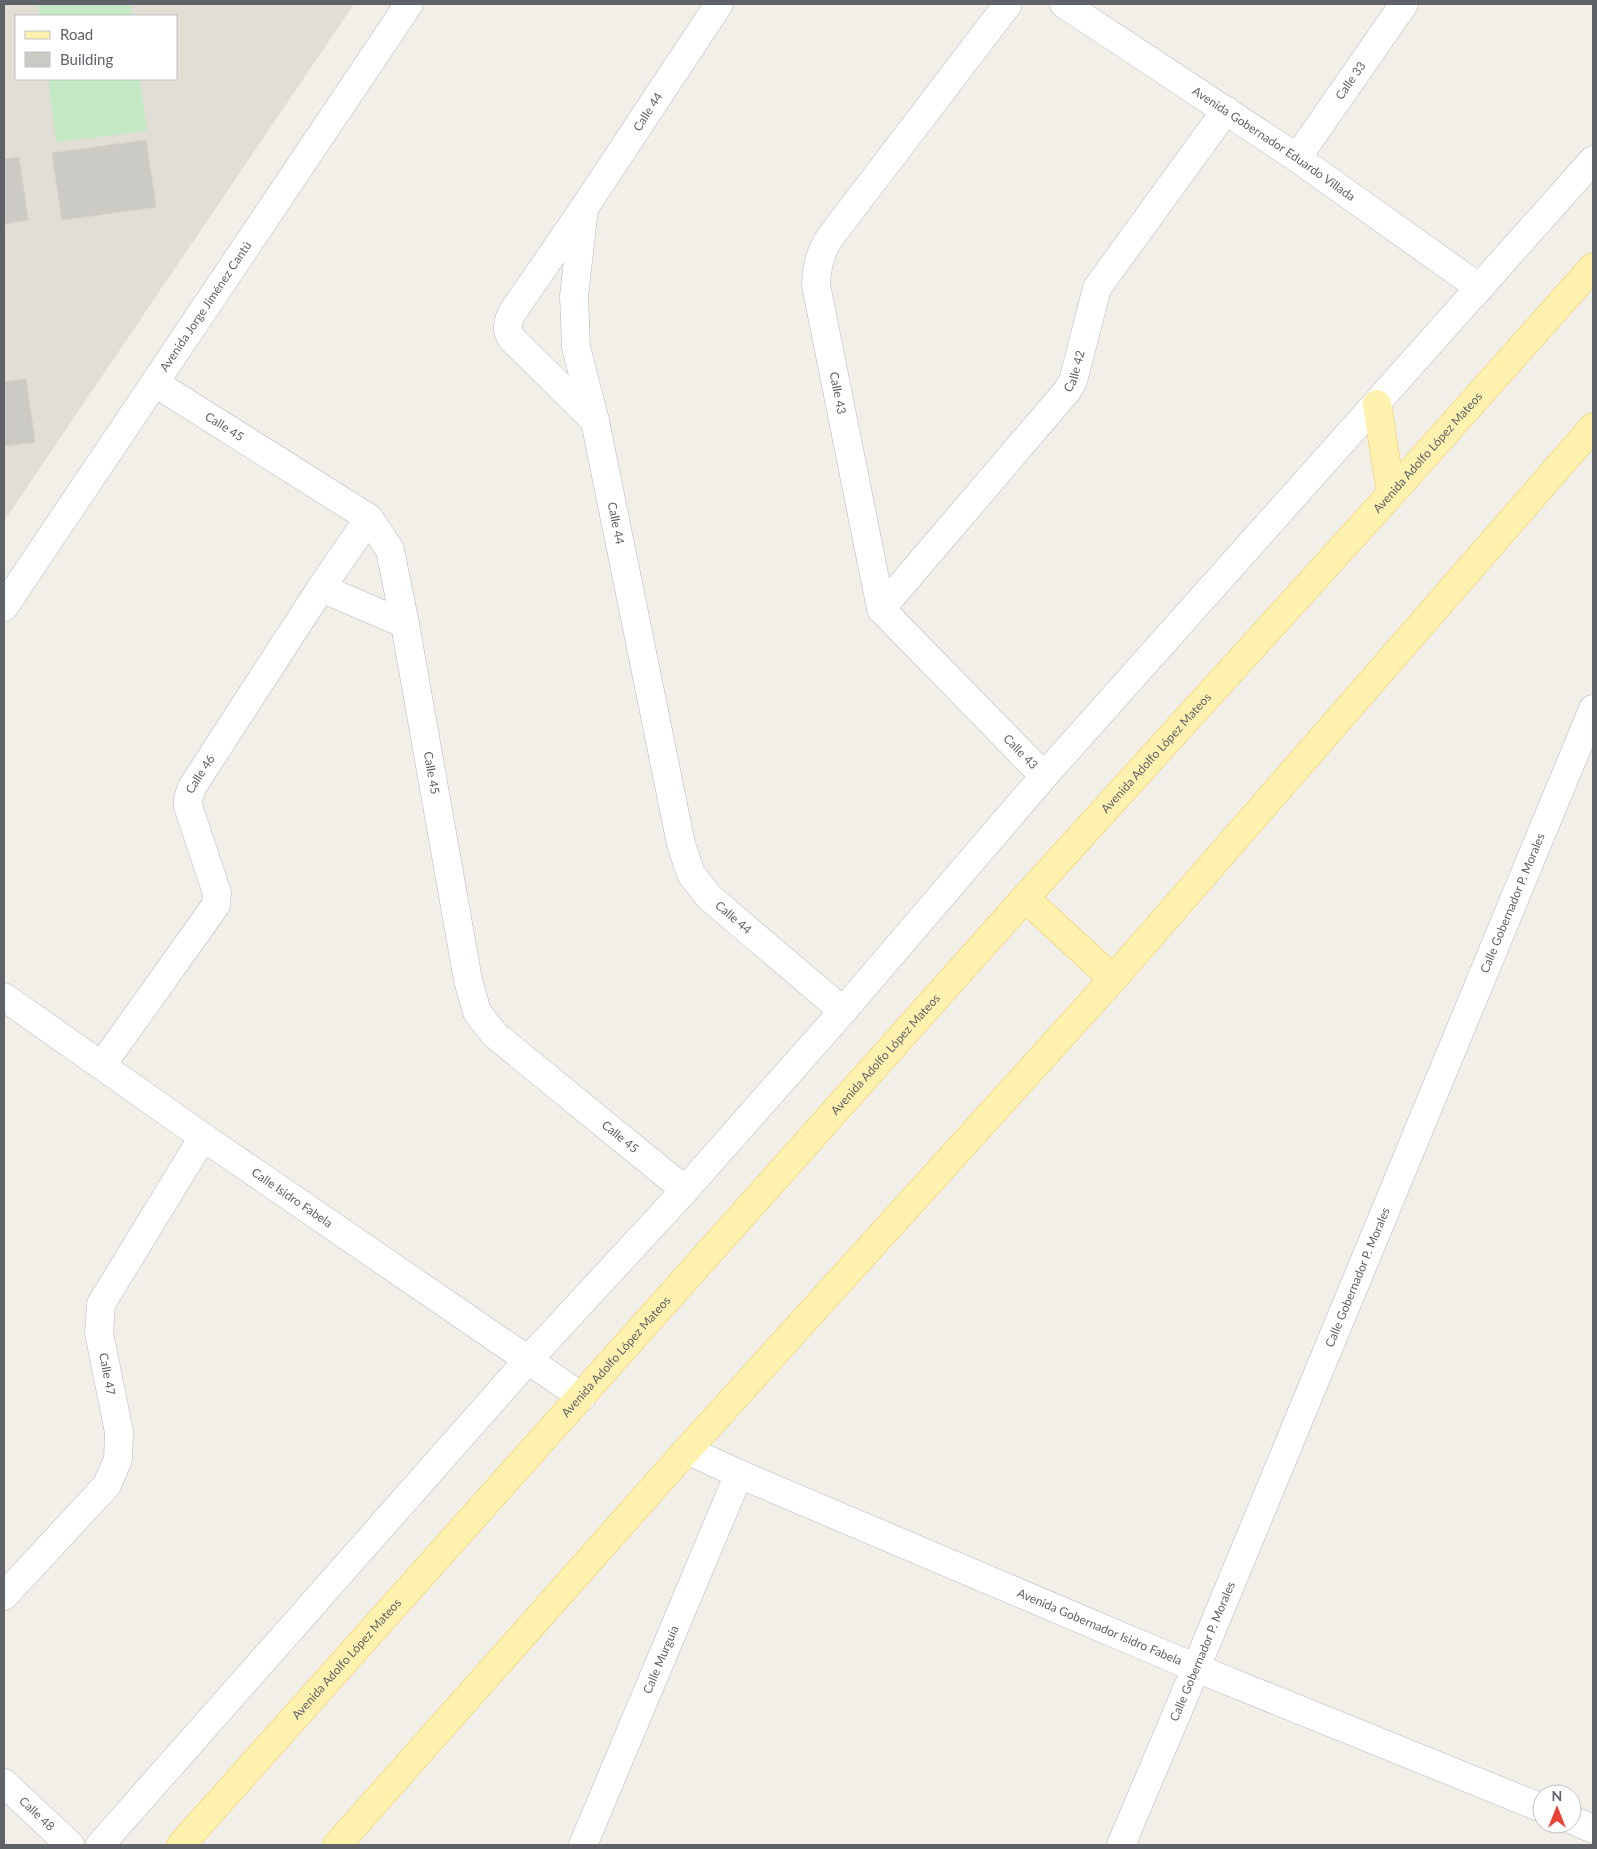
<svg xmlns="http://www.w3.org/2000/svg" width="1597" height="1849" font-family="Lato,sans-serif">
<rect width="100%" height="100%" fill="#f1efe8"/>
<!-- education -->
<path fill="#e1ded6" fill-rule="evenodd" d="M4,4h350l-350,517zM16,16h160v63h-160z"/>
<!-- pitch -->
<g fill="#c5e8c5">
<polygon points="38,4 131,4 132,16 40,16"/>
<polygon points="48,79 140,79 147,131 56,142"/>
</g>
<!-- building -->
<g fill="#cccac5" stroke="#d6d1c6">
<polygon points="146,140 156,207 62,220 52,153"/>
<polygon points="19,157 28,220 4,224 4,159"/>
<polygon points="26,379 35,442 4,446 4,382"/>
</g>
<g fill="none" stroke-linecap="round" stroke-linejoin="round">
<defs>
<g id="street">
<path id="s1" d="M719,4l-135,204 -10,88 2,51 19,74 86,423 10,30 18,23 134,114"/>
<path id="s2" d="M1008,4l-177,232c-11,16 -14,29 -15,49l65,324 163,167"/>
<path id="s3" d="M1064,4l233,154 183,130"/>
<path id="s4" d="M1297,158l107,-154"/>
<path d="M582,211l-70,102c-5,10 -6,18 0,26l83,82"/>
<path id="s5" d="M155,383l214,135 21,32 15,74 63,356 9,32 18,23 190,155"/>
<polyline points="321,588 405,624"/>
<path id="s6" d="M4,607l405,-603"/>
<path id="s7" d="M881,609l186,-218 6,-10 24,-93 129,-178"/>
<path id="s8" d="M4,997l199,140 379,260"/>
<path id="s9" d="M102,1065l114,-160 1,-12 -29,-87v-7l4,-12 129,-199 48,-70"/>
<path id="s10" d="M687,1450l52,24 457,194 346,140"/>
<polyline points="4,1596 107,1485 118,1459 119,1432 99,1333 101,1304 203,1137"/>
<path id="s11" d="M4,1783l66,62"/>
<polyline points="1572,1820 1593,1829"/>
<polyline points="100,1845 529,1359 685,1190 843,1011 1044,776 1593,160"/>
<path id="s12" d="M583,1845l156,-371"/>
<path id="s13" d="M1121,1845l75,-177 397,-959"/>
</g>
<g id="primary">
<polyline points="1377,404 1391,494"/>
<polyline points="1025,898 1113,979"/>
<path id="s14" d="M181,1845l844,-947 366,-404 202,-227"/>
<polyline points="337,1845 687,1450 1113,979 1593,427"/>
</g>
</defs>
<!-- street casing -->
<use href="#street" stroke="#b5b8bc" stroke-width="29"/>
<!-- primary casing -->
<use href="#primary" stroke="#f2c960" stroke-width="29"/>
<!-- street -->
<use href="#street" stroke="#fff" stroke-width="28"/>
<!-- primary -->
<use href="#primary" stroke="#fff2af" stroke-width="28"/>
</g>
<g text-anchor="middle" stroke-width="4" stroke-linejoin="round" paint-order="stroke">
<!-- street labels -->
<g font-size="12" fill="#5f6368" stroke="#fff">
<text dy="4" stroke="none"><textPath href="#s4" startOffset="94">Calle 33</textPath></text>
<text transform="translate(648 112) rotate(-57)" y="4">Calle 44</text>
<text dy="4" stroke="none"><textPath href="#s3" startOffset="252">Avenida Gobernador Eduardo Villada</textPath></text>
<text dy="4" stroke="none"><textPath href="#s6" startOffset="362">Avenida Jorge Jiménez Cantú</textPath></text>
<text dy="4" stroke="none"><textPath href="#s7" startOffset="308">Calle 42</textPath></text>
<text dy="4" stroke="none"><textPath href="#s2" startOffset="454">Calle 43</textPath></text>
<text dy="4" stroke="none"><textPath href="#s5" startOffset="82">Calle 45</textPath></text>
<text dy="4" stroke="none"><textPath href="#s14" startOffset="1869">Avenida Adolfo López Mateos</textPath></text>
<text dy="4" stroke="none"><textPath href="#s1" startOffset="565">Calle 44</textPath></text>
<text dy="4" stroke="none"><textPath href="#s2" startOffset="874">Calle 43</textPath></text>
<text dy="4" stroke="none"><textPath href="#s14" startOffset="1464">Avenida Adolfo López Mateos</textPath></text>
<text dy="4" stroke="none"><textPath href="#s5" startOffset="518">Calle 45</textPath></text>
<text dy="4" stroke="none"><textPath href="#s9" startOffset="335">Calle 46</textPath></text>
<text dy="4" stroke="none"><textPath href="#s13" startOffset="1020">Calle Gobernador P. Morales</textPath></text>
<text dy="4" stroke="none"><textPath href="#s1" startOffset="985">Calle 44</textPath></text>
<text dy="4" stroke="none"><textPath href="#s14" startOffset="1059">Avenida Adolfo López Mateos</textPath></text>
<text dy="4" stroke="none"><textPath href="#s5" startOffset="952">Calle 45</textPath></text>
<text dy="4" stroke="none"><textPath href="#s8" startOffset="351">Calle Isidro Fabela</textPath></text>
<text dy="4" stroke="none"><textPath href="#s13" startOffset="615">Calle Gobernador P. Morales</textPath></text>
<text dy="4" stroke="none"><textPath href="#s14" startOffset="654">Avenida Adolfo López Mateos</textPath></text>
<text transform="translate(107 1374) rotate(79)" y="4">Calle 47</text>
<text dy="4" stroke="none"><textPath href="#s10" startOffset="449">Avenida Gobernador Isidro Fabela</textPath></text>
<text dy="4" stroke="none"><textPath href="#s13" startOffset="210">Calle Gobernador P. Morales</textPath></text>
<text dy="4" stroke="none"><textPath href="#s14" startOffset="249">Avenida Adolfo López Mateos</textPath></text>
<text dy="4" stroke="none"><textPath href="#s12" startOffset="201">Calle Murguía</textPath></text>
<text dy="4" stroke="none"><textPath href="#s11" startOffset="45">Calle 48</textPath></text>
</g>
</g>
<!-- border -->
<rect width="1597" height="1849" fill="none" stroke="#5f6368" stroke-width="10"/>
<!-- legend -->
<rect x="15" y="15" width="162" height="65" fill="#ffffff" stroke="#bfc1c3"/>
<rect x="25" y="31" width="25" height="8" fill="#fff2af" stroke="#bfc1c3"/>
<text x="60" y="40" font-size="15" fill="#5f6368">Road</text>
<rect x="25" y="52" width="25" height="15" fill="#cccac5" stroke="#bfc1c3"/>
<text x="60" y="65" font-size="15" fill="#5f6368">Building</text>
<!-- north arrow -->
<g transform="translate(1557 1809)"><circle r="24" fill="#ffffff" stroke="#bfc1c3"/>
<path d="M0-4L9 19L0 12L-9 19Z" fill="#ea4335"/>
<text y="-8" font-size="14" font-weight="bold" text-anchor="middle" fill="#5f6368">N</text>
</g>
</svg>
